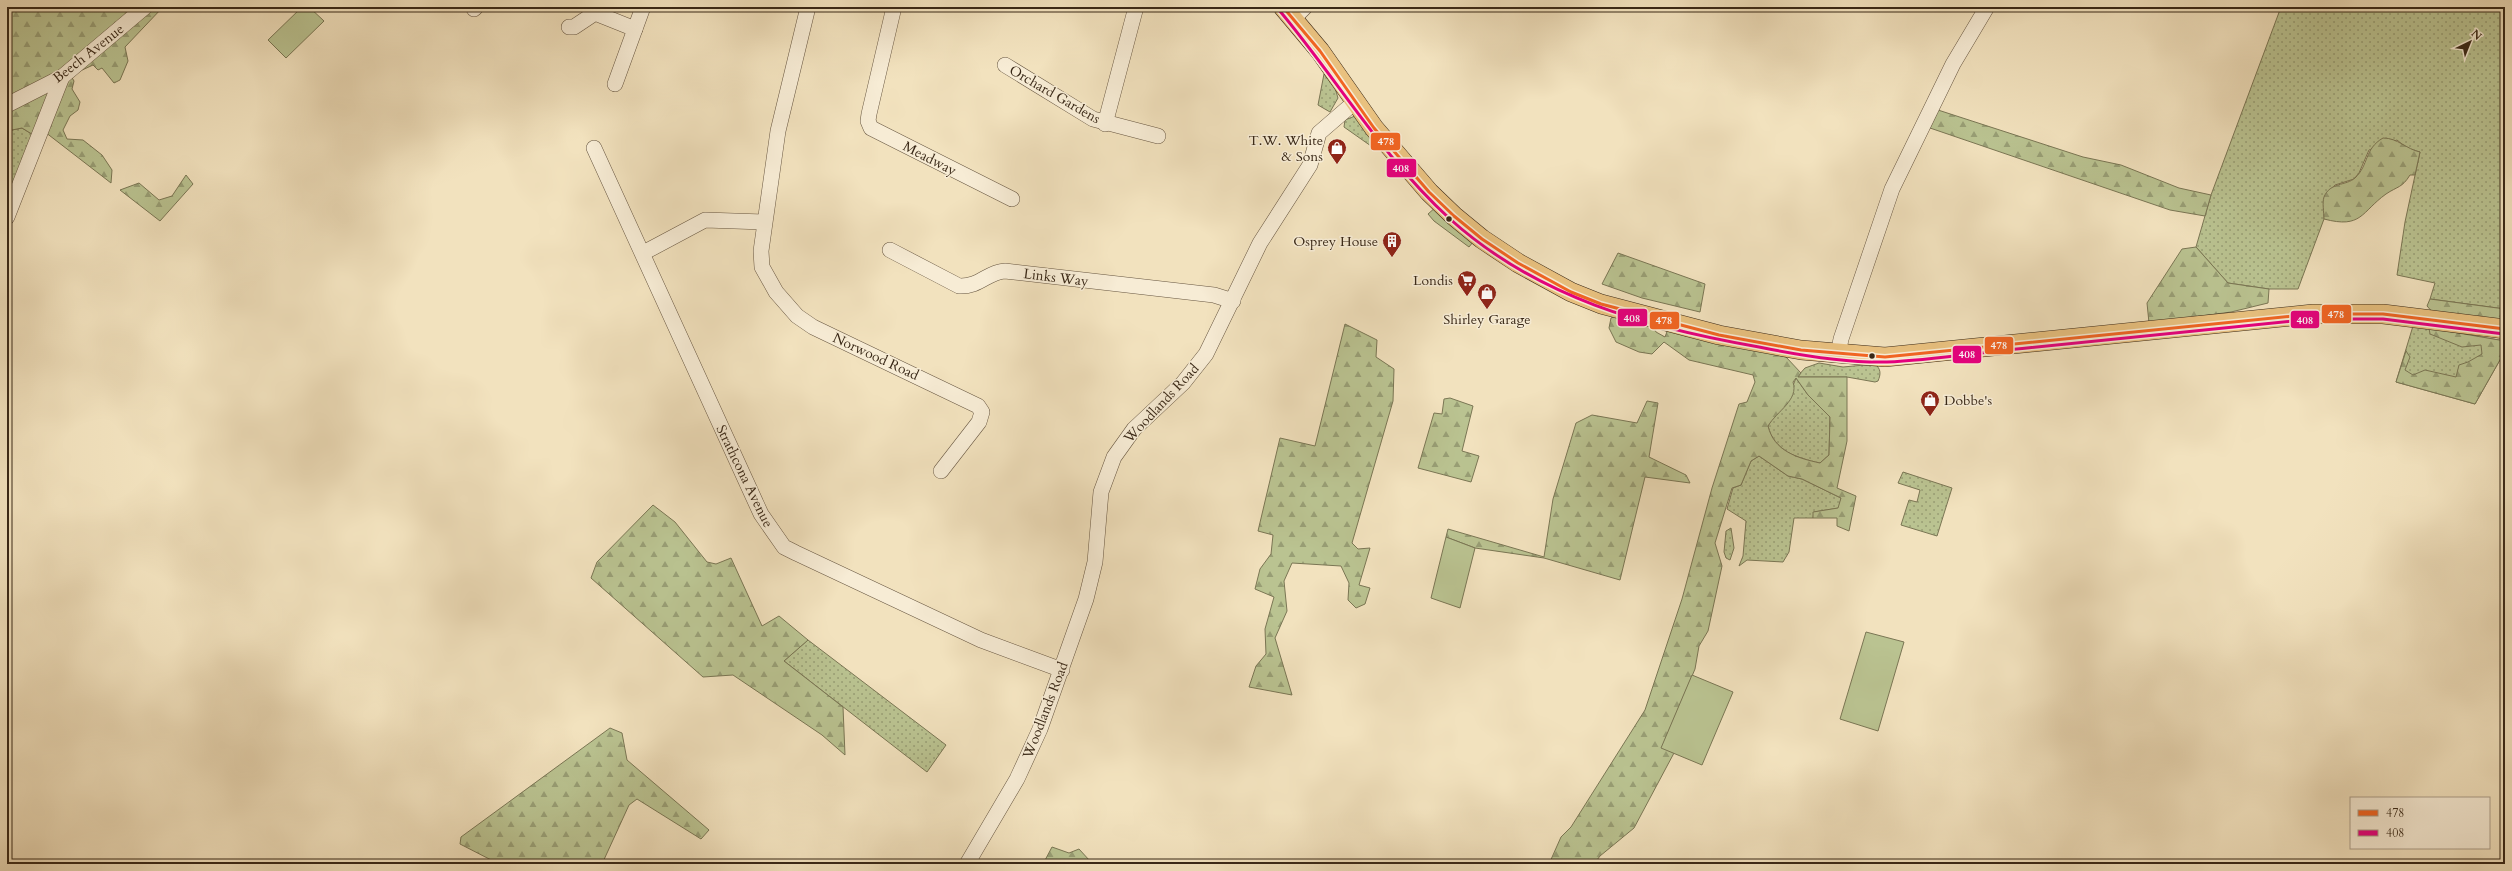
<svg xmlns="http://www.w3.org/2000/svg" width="2512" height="871" font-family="Cardo,serif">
<defs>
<pattern id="grass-dots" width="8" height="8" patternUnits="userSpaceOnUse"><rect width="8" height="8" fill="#bac391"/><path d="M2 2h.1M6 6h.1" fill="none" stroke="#989e75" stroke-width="1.8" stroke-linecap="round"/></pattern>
<pattern id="forest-firs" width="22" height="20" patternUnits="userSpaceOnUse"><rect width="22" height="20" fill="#bac391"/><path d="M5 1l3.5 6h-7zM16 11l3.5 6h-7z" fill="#989e75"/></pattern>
</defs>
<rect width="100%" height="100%" fill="#f2e2be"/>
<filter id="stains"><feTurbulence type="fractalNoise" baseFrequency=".005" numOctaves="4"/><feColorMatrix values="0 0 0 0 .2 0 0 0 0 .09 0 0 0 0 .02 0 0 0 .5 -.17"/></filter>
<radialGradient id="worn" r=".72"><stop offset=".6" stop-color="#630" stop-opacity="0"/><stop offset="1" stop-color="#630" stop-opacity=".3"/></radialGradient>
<!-- grass -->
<g fill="url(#grass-dots)" stroke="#7a7654">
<polygon points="2281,7 2505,7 2505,309 2430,299 2435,283 2397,275 2405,222 2420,152 2408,149 2397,140 2369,150 2359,173 2354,179 2335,185 2324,198 2324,219 2298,289 2269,289 2228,283 2196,247 2211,195"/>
<polygon points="1324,74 1335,88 1338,98 1330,112 1318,105"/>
<polygon points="1355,116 1376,142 1371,146 1344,127 1345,120"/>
<polygon points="22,128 35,136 7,209 7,131"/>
<polygon points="2413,326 2505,341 2505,351 2475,404 2396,382"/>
<path d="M1819,363l24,4 32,-3c6,5 6,10 3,17l-3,1 -28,-5h-50l8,-9z"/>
<path d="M1796,378l12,17 22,22 -1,38 -9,8c-23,-5 -46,-12 -52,-37l7,-12 10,-8z"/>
<polygon points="1759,456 1788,476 1802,479 1841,498 1839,508 1814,512 1813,518 1794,518 1789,552 1783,562 1747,560 1739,566 1743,556 1746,521 1727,509 1733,488 1741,485 1751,461"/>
<polygon points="1903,472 1952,488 1937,536 1901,525 1909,500 1917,502 1920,490 1898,483"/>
<polygon points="1731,528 1734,548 1730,560 1726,558 1724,552 1726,531"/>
<polygon points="808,640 946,745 927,772 784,661"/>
</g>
<!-- forest -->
<g fill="url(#forest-firs)" stroke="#7a7654" fill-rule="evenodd">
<polygon points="15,7 139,7 56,85 35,136 22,128 7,131 7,18"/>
<polygon points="151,7 163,7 125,47 128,61 120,80 114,83 102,68 98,70 93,65 80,71"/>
<polygon points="71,76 74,81 72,89 80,102 78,110 70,116 63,130 67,139 83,140 102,155 112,170 111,183 45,132 60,94"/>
<polygon points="1938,110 2083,157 2121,165 2179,188 2211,195 2205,216 2170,210 1930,128"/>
<path d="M2383,138c15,0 23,11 37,14l-5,23h-5c-8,13 -12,11 -24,19 -25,18 -24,35 -62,25 0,-7 -2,-16 0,-22 6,-15 22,-11 31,-19 14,-13 9,-29 28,-40z"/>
<polygon points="186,175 193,184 160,221 120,190 139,183 159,200 172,196"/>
<polygon points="1436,207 1473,242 1469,247 1434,221 1428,214"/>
<polygon points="2196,247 2228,283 2269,289 2268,303 2231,312 2149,323 2147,303 2182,249"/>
<polygon points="1618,253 1705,284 1700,312 1642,298 1602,284"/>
<polygon points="2430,299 2505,309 2505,323 2435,315 2427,306"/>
<path d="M1617,315l35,10 4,7 9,5 3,-8 118,28 15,16 -3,4h49v64l-10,47 19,8 -7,35 -12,-5v-8h-24v-6l25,-4 3,-10 -39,-19 -14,-3 -29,-20 -8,5 -10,24 -9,3 -17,55 7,23 -14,65 -9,15 -4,23 -33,78 12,6 -40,75 -34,28 -6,8h-45l12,-27 10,-10 74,-117 37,-111 30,-111 27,-84 8,-2 8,-20 -2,-7 -64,-15 -25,-18 -12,12 -13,-2 -23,-10 -7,-14 2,-10zM1796,378l12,17 22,22 -1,38 -9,8c-23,-5 -46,-12 -52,-37 9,-15 31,-26 25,-44z"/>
<polygon points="1345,324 1377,340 1376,357 1394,369 1393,401 1352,543 1358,549 1370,548 1359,585 1370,588 1365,604 1356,608 1348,600 1349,583 1341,566 1292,563 1284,581 1287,611 1275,638 1292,695 1249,687 1256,666 1266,654 1265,629 1274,597 1255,589 1260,569 1271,554 1273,535 1258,531 1280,438 1315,446"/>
<polygon points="2429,328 2505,341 2505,351 2475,404 2396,382 2406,351 2410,357 2405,370 2413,375 2425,370 2456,377 2459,365 2468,362 2482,354 2481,345 2462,347 2430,334"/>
<polygon points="1450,398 1473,406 1462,451 1479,456 1471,482 1418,468 1434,413 1442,414 1444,399"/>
<polygon points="1647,401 1658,403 1649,457 1686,475 1690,483 1645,477 1620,580 1544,558 1475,548 1446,537 1448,529 1544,557 1553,499 1576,423 1592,415 1637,423"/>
<polygon points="653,505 675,522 707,562 716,564 731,558 762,626 779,616 808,640 784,661 843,707 845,755 822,735 733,675 703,677 591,578 597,562"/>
<polygon points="610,728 622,733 627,760 709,830 701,839 637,799 629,805 602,864 499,864 460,844 461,837"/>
<polygon points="1052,847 1069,853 1079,849 1090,861 1089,864 1043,864"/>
</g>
<!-- park -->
<g fill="#bac391" stroke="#7a7654">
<polygon points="302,7 309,7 324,21 286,58 268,40"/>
<polygon points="1446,537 1475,548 1460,608 1431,598"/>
<polygon points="1866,632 1904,642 1878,731 1840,719"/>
<polygon points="1692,675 1733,692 1702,765 1661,748"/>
</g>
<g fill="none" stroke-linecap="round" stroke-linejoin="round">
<defs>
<g id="minor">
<polyline points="808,7 778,131 761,251 762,267 776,292 797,316 813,327 978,406 982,412 979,422 941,471"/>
<polyline points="894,7 869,114 868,121 871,128 1012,199"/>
<polyline points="474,9 476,7"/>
<polyline points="1293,19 1305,7"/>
<polyline points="569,27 574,27 595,13 635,29"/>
<polyline points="1005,65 1093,119 1158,136"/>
<polyline points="615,84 643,7"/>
<polyline points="7,105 62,77 145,7"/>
<polyline points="1105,124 1136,7"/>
<polyline points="594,148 761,514 784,547 796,553 981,640 1062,670"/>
<polyline points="7,217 62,77"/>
<path d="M890,250l69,36c21,1 28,-14 46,-15l209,24 19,6"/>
<polyline points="643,253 705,220 764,222"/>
<polyline points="1838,354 1841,339 1892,189 1953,64 1987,7"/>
<polyline points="967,864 1017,779 1040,729 1086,599 1095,562 1101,492 1114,457 1134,429 1183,383 1206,354 1260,243 1310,165 1319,133 1356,101"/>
</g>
<polyline id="major" points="1283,7 1320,51 1374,128 1429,192 1454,216 1482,239 1518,263 1571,292 1601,304 1719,335 1801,350 1885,357 2313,314 2383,314 2505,329"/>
</defs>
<!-- minor casing -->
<use href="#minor" stroke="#675641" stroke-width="16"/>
<!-- major casing -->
<use href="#major" stroke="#392817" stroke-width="20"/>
<!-- minor -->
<use href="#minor" stroke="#f7ecd5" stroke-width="15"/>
<!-- major -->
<use href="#major" stroke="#e9c17f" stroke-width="19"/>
<defs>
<polyline id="bus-1" points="1283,7 1320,51 1374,128 1429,192 1454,216 1482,239 1518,263 1571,292 1601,304 1719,335 1801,350 1885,357 2313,314 2383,314 2505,329"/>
<path id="bus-2" d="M1279,10c58,69 104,148 171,209 88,79 195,108 309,128 39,8 89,16 128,15 47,-2 94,-10 140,-14 96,-10 191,-19 286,-29h70l121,15"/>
</defs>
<!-- bus-1 casing -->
<use href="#bus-1" stroke="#f7ecd5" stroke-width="6"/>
<!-- bus-2 casing -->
<use href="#bus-2" stroke="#f7ecd5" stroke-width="6"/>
<!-- bus-1 -->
<use href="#bus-1" stroke="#f26522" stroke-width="3"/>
<!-- bus-2 -->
<use href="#bus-2" stroke="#e5007d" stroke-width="3"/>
</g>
<!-- icons -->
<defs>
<symbol id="shop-pin" viewBox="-11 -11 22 30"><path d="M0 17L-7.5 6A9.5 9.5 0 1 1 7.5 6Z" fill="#8f2418" stroke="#f7ecd5"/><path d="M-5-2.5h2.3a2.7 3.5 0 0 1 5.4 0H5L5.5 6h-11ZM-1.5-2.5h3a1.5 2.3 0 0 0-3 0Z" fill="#fff"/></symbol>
<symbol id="building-pin" viewBox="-11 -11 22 30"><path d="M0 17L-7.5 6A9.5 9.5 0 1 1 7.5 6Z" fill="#8f2418" stroke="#f7ecd5"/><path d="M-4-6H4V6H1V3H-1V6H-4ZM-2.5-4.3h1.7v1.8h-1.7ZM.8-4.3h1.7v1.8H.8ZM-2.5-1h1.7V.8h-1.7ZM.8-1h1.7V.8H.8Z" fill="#fff"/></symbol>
<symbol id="supermarket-pin" viewBox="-11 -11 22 30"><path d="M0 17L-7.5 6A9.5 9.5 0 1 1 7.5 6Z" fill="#8f2418" stroke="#f7ecd5"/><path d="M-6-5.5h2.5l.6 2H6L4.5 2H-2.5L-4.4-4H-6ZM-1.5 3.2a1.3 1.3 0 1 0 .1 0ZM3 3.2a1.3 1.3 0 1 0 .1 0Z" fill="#fff"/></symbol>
</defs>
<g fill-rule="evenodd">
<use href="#shop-pin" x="1326" y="137" width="22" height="30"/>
<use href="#building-pin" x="1381" y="230" width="22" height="30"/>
<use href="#supermarket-pin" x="1456" y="269" width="22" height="30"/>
<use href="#shop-pin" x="1476" y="282" width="22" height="30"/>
<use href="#shop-pin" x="1919" y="389" width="22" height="30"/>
</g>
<!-- markers -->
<g fill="#392817" stroke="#f7ecd5" stroke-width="1.5">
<circle cx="1449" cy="219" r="3.5"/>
<circle cx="1872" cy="356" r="3.5"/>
</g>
<g text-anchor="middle" stroke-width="3" stroke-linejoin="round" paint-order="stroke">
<!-- street labels -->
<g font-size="14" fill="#392817" stroke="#f7ecd5">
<text transform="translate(88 53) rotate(-38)" y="5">Beech Avenue</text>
<text transform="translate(1055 94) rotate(30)" y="5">Orchard Gardens</text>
<text transform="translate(930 158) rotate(27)" y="5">Meadway</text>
<text transform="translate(1056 277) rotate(7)" y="5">Links Way</text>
<text transform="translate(876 356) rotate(25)" y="5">Norwood Road</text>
<text transform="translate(1161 403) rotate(-47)" y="5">Woodlands Road</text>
<text transform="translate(745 476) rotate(64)" y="5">Strathcona Avenue</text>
<text transform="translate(1045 710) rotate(-69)" y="5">Woodlands Road</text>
</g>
<!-- poi labels -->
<g font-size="14" fill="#392817" stroke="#f7ecd5" text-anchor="end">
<text x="1323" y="145">T.W. White<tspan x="1323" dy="16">&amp; Sons</tspan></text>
<text x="1378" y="246">Osprey House</text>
<text x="1453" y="285">Londis</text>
<text x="1487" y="324" text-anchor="middle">Shirley Garage</text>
<text x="1944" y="405" text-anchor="start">Dobbe's</text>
</g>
</g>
<g stroke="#f7ecd5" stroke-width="1.5">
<rect x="1370" y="132" width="31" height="19" rx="4" fill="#f26522"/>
<rect x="1386" y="158" width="31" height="20" rx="4" fill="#e5007d"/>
<rect x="2321" y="304" width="31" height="20" rx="4" fill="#f26522"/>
<rect x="1617" y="308" width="31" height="19" rx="4" fill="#e5007d"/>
<rect x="2290" y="310" width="30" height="19" rx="4" fill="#e5007d"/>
<rect x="1649" y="311" width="31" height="19" rx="4" fill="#f26522"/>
<rect x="1984" y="336" width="30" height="19" rx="4" fill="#f26522"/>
<rect x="1952" y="345" width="30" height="19" rx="4" fill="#e5007d"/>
</g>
<g font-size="11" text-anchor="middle" font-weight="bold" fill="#fff">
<text x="1386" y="145">478</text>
<text x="1401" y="172">408</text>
<text x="2336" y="318">478</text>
<text x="1632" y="322">408</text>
<text x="2305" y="324">408</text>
<text x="1664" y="324">478</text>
<text x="1999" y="349">478</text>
<text x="1967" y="358">408</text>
</g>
<!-- margin -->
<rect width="2512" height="871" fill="none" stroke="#f2e2be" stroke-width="24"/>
<rect x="8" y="8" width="2496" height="855" fill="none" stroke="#392817" stroke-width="2"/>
<rect x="12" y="12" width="2488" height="847" fill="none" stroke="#392817"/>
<!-- legend -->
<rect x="2350" y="797" width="140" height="52" fill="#f7ecd5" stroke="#ab9e89"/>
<rect x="2358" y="810" width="20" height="6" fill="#f26522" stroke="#ab9e89"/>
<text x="2386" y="817" font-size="12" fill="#392817">478</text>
<rect x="2358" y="830" width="20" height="6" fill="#e5007d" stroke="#ab9e89"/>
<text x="2386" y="837" font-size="12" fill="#392817">408</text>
<!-- north arrow -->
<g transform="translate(2470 42) rotate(43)" stroke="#f7ecd5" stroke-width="3" paint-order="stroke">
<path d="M0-3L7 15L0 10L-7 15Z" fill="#392817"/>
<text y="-6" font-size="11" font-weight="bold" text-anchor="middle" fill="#392817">N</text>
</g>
<rect width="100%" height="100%" filter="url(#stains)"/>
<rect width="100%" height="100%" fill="url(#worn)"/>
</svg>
